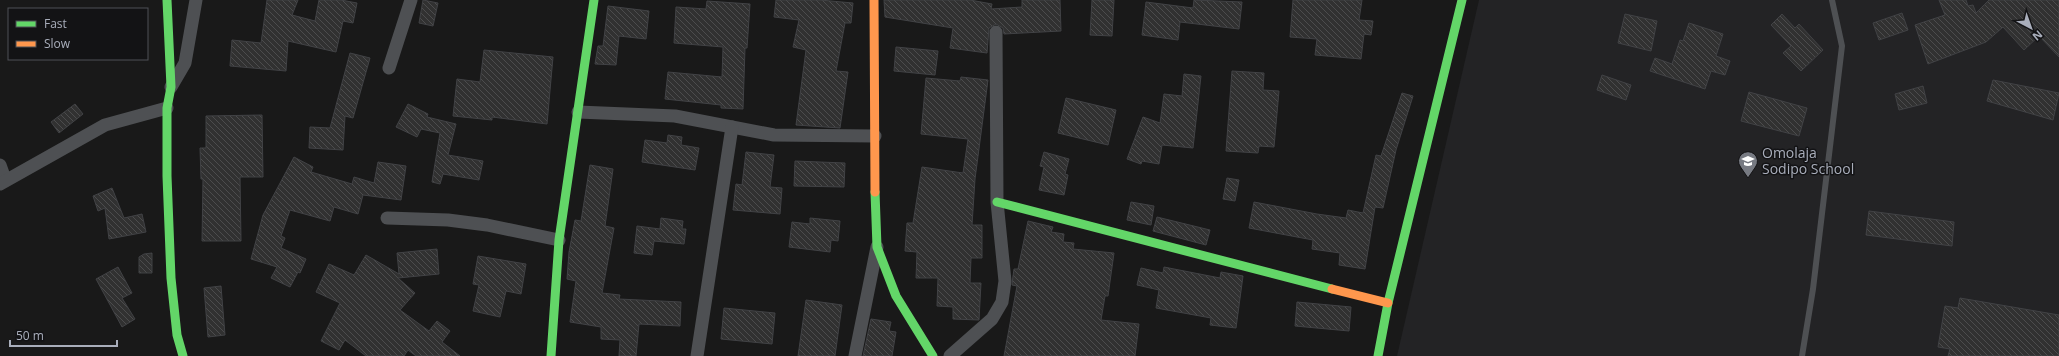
<svg xmlns="http://www.w3.org/2000/svg" width="2059" height="356" font-family="'Open Sans',sans-serif">
<defs>
<pattern id="building-back-hatch" width="6" height="6" patternUnits="userSpaceOnUse"><rect width="6" height="6" fill="#313131"/><path d="M-1 5l2 2M0 0l6 6M5-1l2 2" fill="none" stroke="#4c4c4d"/></pattern>
</defs>
<rect width="100%" height="100%" fill="#191919"/>
<!-- built -->
<polygon fill="#232325" points="1479,0 2059,0 2059,356 1397,356"/>
<!-- building -->
<g fill="url(#building-back-hatch)" stroke="#414245">
<polygon points="267,0 298,0 292,15 315,21 319,0 341,0 357,3 353,23 343,21 336,52 288,41 286,71 230,66 232,40 261,43"/>
<polygon points="423,0 438,3 433,26 419,23"/>
<polygon points="776,0 820,0 853,3 851,23 845,23 836,71 848,72 840,128 796,125 806,50 793,47 799,20 774,17"/>
<polygon points="884,0 970,0 992,4 991,9 1022,7 1022,0 1060,0 1061,31 1004,34 1003,28 996,24 989,28 987,53 950,48 953,28 885,17"/>
<polygon points="1092,0 1114,0 1112,36 1090,35"/>
<polygon points="1194,0 1242,2 1239,29 1180,22 1178,40 1142,35 1146,2 1193,8"/>
<polygon points="1293,0 1362,0 1359,20 1373,21 1371,35 1364,34 1361,59 1315,55 1317,39 1290,37"/>
<polygon points="1939,0 1966,0 1968,6 1973,5 1976,13 1989,0 2059,0 2059,57 2039,36 2024,50 2003,27 1986,42 1928,64 1915,25 1945,15"/>
<polygon points="707,1 750,4 747,48 745,48 743,109 721,108 721,105 665,99 668,72 722,77 723,47 674,43 676,7 706,9"/>
<polygon points="608,6 649,11 646,39 619,36 616,65 595,64 598,46 603,46"/>
<polygon points="1902,13 1908,30 1879,40 1873,23"/>
<polygon points="1625,14 1657,21 1651,51 1618,43"/>
<polygon points="1782,14 1795,28 1799,24 1823,50 1801,71 1783,53 1791,46 1771,25"/>
<polygon points="1689,23 1723,34 1716,56 1730,61 1725,75 1711,71 1705,89 1650,71 1655,58 1672,64 1680,40 1683,41"/>
<polygon points="896,47 938,51 935,75 894,71"/>
<polygon points="484,50 553,57 547,124 492,117 492,120 453,116 457,79 480,82"/>
<polygon points="350,53 370,58 353,118 345,116 343,150 309,148 310,127 330,128"/>
<polygon points="1232,71 1264,73 1263,90 1279,91 1274,147 1259,146 1258,153 1226,151"/>
<polygon points="1184,74 1201,76 1193,148 1162,145 1159,164 1142,161 1141,164 1127,159 1143,117 1160,123 1164,94 1182,96"/>
<polygon points="1602,75 1631,85 1626,100 1597,90"/>
<polygon points="961,77 988,80 975,179 972,225 982,225 982,258 971,258 970,283 981,283 979,320 953,319 953,307 937,306 938,278 916,278 917,252 905,251 907,223 913,223 922,167 963,173 968,139 921,134 926,78 960,81"/>
<polygon points="1993,80 2059,93 2053,120 1987,101"/>
<polygon points="1923,86 1927,103 1899,110 1895,94"/>
<polygon points="1749,92 1807,108 1799,136 1741,121"/>
<polygon points="1402,93 1413,96 1396,150 1383,208 1375,207 1365,269 1339,265 1340,253 1312,249 1313,240 1249,228 1254,202 1317,214 1346,218 1348,210 1363,213 1376,155 1381,156"/>
<polygon points="1066,98 1116,110 1108,145 1058,133"/>
<polygon points="75,104 83,114 59,133 51,122"/>
<polygon points="408,104 428,114 427,117 456,124 448,155 483,161 479,180 443,174 440,184 432,182 440,133 421,129 417,137 396,127"/>
<polygon points="262,115 263,177 240,177 241,241 202,241 203,179 201,179 200,148 206,148 206,116"/>
<polygon points="668,135 682,137 681,145 699,148 695,170 642,162 645,140 667,143"/>
<polygon points="746,152 774,155 770,187 782,188 780,214 733,210 736,184 742,185"/>
<polygon points="1044,152 1069,159 1065,174 1068,175 1064,195 1039,190 1044,167 1040,166"/>
<polygon points="294,157 313,167 311,172 352,184 354,177 374,183 378,162 406,166 401,200 363,195 358,214 334,207 330,221 290,210 281,236 285,238 281,248 306,259 300,273 298,272 290,287 271,278 277,267 251,259 263,215"/>
<polygon points="795,161 845,163 844,187 794,186"/>
<polygon points="590,165 613,169 605,226 614,228 602,293 620,295 619,299 681,302 680,326 639,324 636,356 619,356 620,340 601,339 601,327 570,322 576,281 567,279 569,252 575,220 581,221"/>
<polygon points="1227,178 1239,180 1235,201 1223,199"/>
<polygon points="112,188 124,218 142,214 146,232 109,239 105,208 98,211 93,196"/>
<polygon points="1131,202 1154,206 1151,225 1127,220"/>
<polygon points="1869,211 1954,222 1952,246 1866,235"/>
<polygon points="1157,217 1210,230 1206,245 1153,231"/>
<polygon points="661,218 683,221 682,229 686,229 684,244 654,241 652,255 634,253 637,226 660,229"/>
<polygon points="810,218 840,221 838,241 831,240 830,252 789,247 792,222 810,224"/>
<polygon points="1028,221 1053,227 1051,232 1064,234 1063,242 1074,243 1073,249 1114,253 1108,296 1105,296 1101,320 1139,324 1135,356 1004,356 1017,286 1012,285 1013,276 1014,269 1018,269"/>
<polygon points="437,249 439,274 398,278 415,293 400,310 429,331 437,321 450,331 442,342 460,356 416,356 408,350 404,356 366,356 345,340 339,350 321,341 340,303 316,292 329,264 354,275 366,255 399,274 397,253"/>
<polygon points="152,253 152,273 139,273 139,257 144,254"/>
<polygon points="478,256 526,264 521,294 506,291 500,317 473,311 479,285 473,284"/>
<polygon points="118,267 132,293 122,298 135,319 122,327 96,279"/>
<polygon points="1164,267 1220,278 1221,272 1243,276 1236,328 1210,325 1211,318 1156,308 1159,290 1137,285 1141,268 1163,273"/>
<polygon points="221,286 225,335 208,337 204,288"/>
<polygon points="1960,298 2059,315 2059,356 1948,356 1950,349 1938,347 1945,306 1958,308"/>
<polygon points="806,300 842,305 835,356 798,356"/>
<polygon points="1297,302 1351,307 1349,331 1295,326"/>
<polygon points="724,308 775,313 772,344 721,339"/>
<polygon points="871,319 891,322 889,331 896,332 892,356 863,356"/>
</g>
<g fill="none" stroke-linecap="round" stroke-linejoin="round">
<!-- lane -->
<polyline stroke="#4e5053" stroke-width="6" points="1802,356 1813,289 1842,46 1832,0"/>
<!-- street -->
<g stroke="#4e5053" stroke-width="13">
<polyline points="389,68 411,0"/>
<polyline points="171,87 185,63 196,0"/>
<polyline points="578,112 675,116 774,135 875,136"/>
<polyline points="0,165 5,179"/>
<polyline points="0,184 105,125 167,108"/>
<polyline points="387,218 448,220 487,225 559,240"/>
<polyline points="697,356 732,127"/>
<polyline points="855,356 877,247"/>
<polyline points="950,356 992,319 1002,302 1005,281 997,202 996,32"/>
</g>
<!-- fast -->
<g stroke="#63d668" stroke-width="9">
<polyline points="167,0 171,87 167,108 167,176 171,278 177,335 183,356"/>
<polyline points="875,192 877,247 896,296 933,356"/>
<polyline points="997,202 1332,289"/>
<polyline points="551,356 559,240 594,0"/>
<polyline points="1378,356 1388,303 1462,0"/>
</g>
<!-- slow -->
<g stroke="#ff974d" stroke-width="9">
<polyline points="874,0 875,192"/>
<polyline points="1332,289 1388,303"/>
</g>
</g>
<!-- icons -->
<defs>
<symbol id="school-pin" viewBox="-11 -11 22 30"><path d="M0 17L-7.5 6A9.5 9.5 0 1 1 7.5 6Z" fill="#777a82" stroke="#131315"/><path d="M0-5L7-2L0 1L-7-2ZM-4 1L0 2.5L4 1V4Q0 6-4 4Z" fill="#fff"/></symbol>
</defs>
<g fill-rule="evenodd">
<use href="#school-pin" x="1737" y="150" width="22" height="30"/>
</g>
<g text-anchor="middle" stroke-width="3" stroke-linejoin="round" paint-order="stroke">
<!-- poi labels -->
<g font-size="14" fill="#a9aebb" stroke="#131315" text-anchor="start">
<text x="1762" y="158">Omolaja<tspan x="1762" dy="16">Sodipo School</tspan></text>
</g>
</g>
<!-- legend -->
<rect x="8" y="8" width="140" height="52" fill="#131315" stroke="#4f5157"/>
<rect x="16" y="21" width="20" height="6" fill="#63d668" stroke="#4f5157"/>
<text x="44" y="28" font-size="12" fill="#a9aebb">Fast</text>
<rect x="16" y="41" width="20" height="6" fill="#ff974d" stroke="#4f5157"/>
<text x="44" y="48" font-size="12" fill="#a9aebb">Slow</text>
<!-- north arrow -->
<g transform="translate(2031 28) rotate(139)" stroke="#131315" stroke-width="3" paint-order="stroke">
<path d="M0-3L7 15L0 10L-7 15Z" fill="#a9aebb"/>
<text y="-6" font-size="11" font-weight="bold" text-anchor="middle" fill="#a9aebb">N</text>
</g>
<!-- scale -->
<path d="M10 340v6h107v-6" fill="none" stroke="#a9aebb" stroke-width="2"/>
<text x="16" y="340" font-size="12" fill="#a9aebb" stroke="#131315" stroke-width="3" paint-order="stroke">50 m</text>
</svg>
